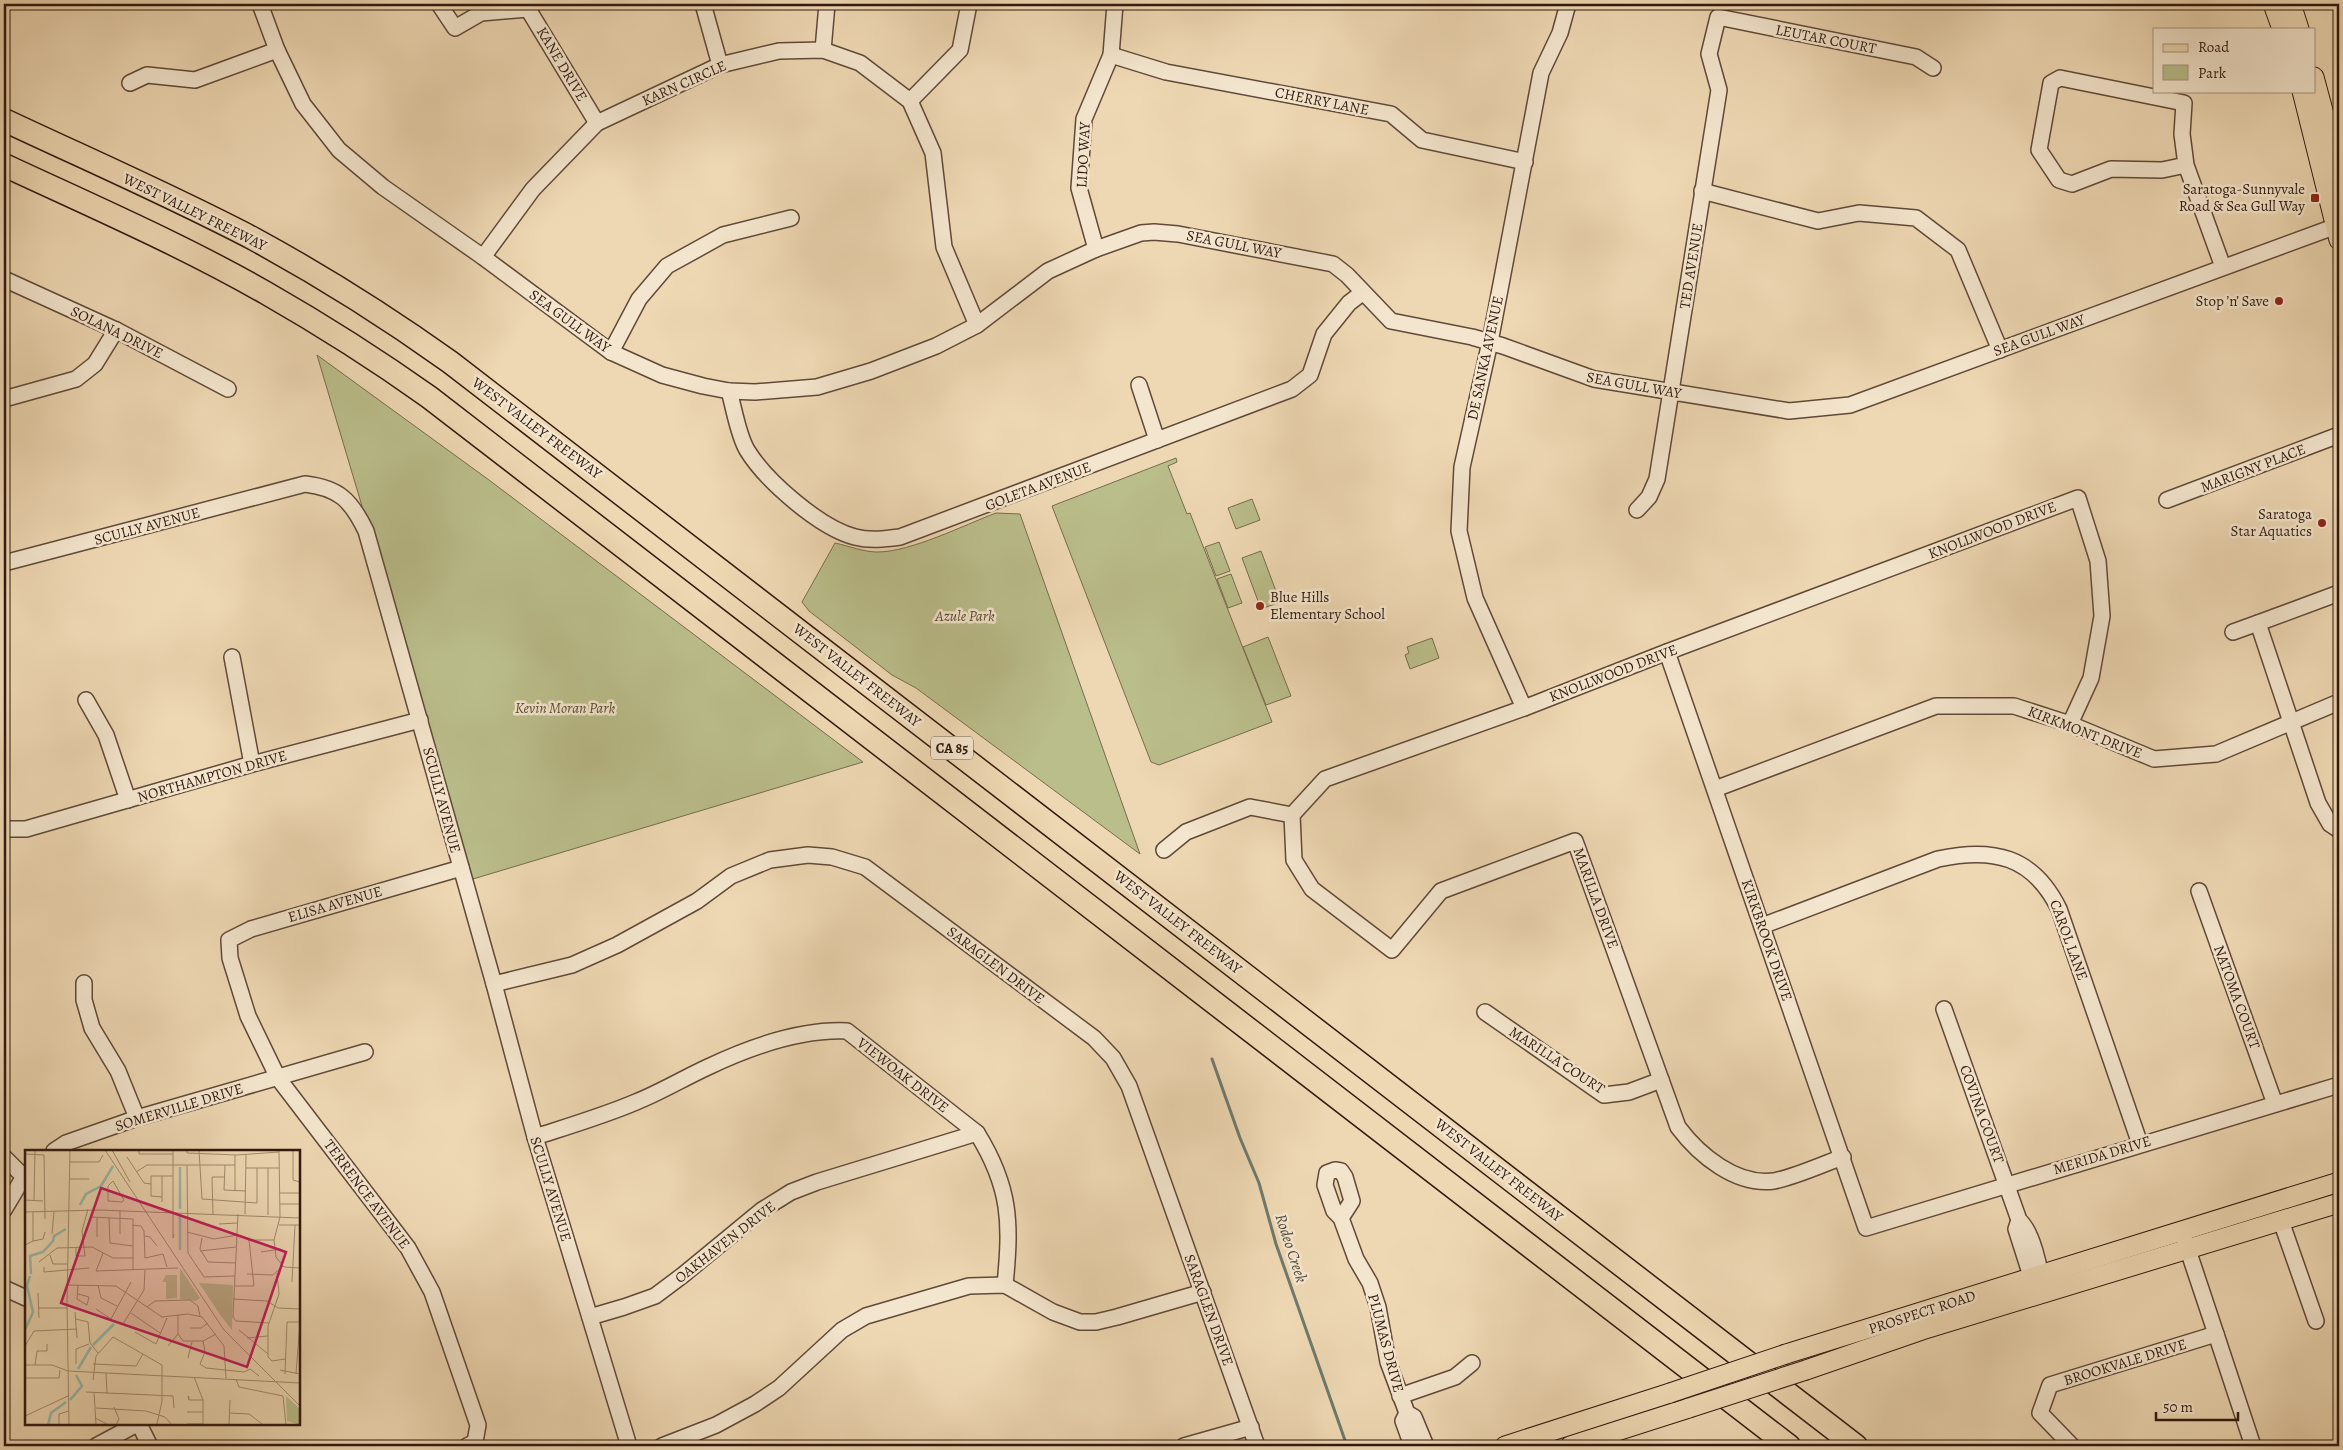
<svg xmlns="http://www.w3.org/2000/svg" width="2343" height="1450" font-family="Alegreya,serif">
<rect width="100%" height="100%" fill="#eed8b3"/>
<filter id="stains"><feTurbulence type="fractalNoise" baseFrequency=".004" numOctaves="4"/><feColorMatrix values="0 0 0 0 .2 0 0 0 0 .09 0 0 0 0 .02 0 0 0 .5 -.17"/></filter>
<radialGradient id="worn" r=".72"><stop offset=".6" stop-color="#630" stop-opacity="0"/><stop offset="1" stop-color="#630" stop-opacity=".3"/></radialGradient>
<!-- green -->
<g fill="#babe8b" stroke="#766c4d">
<polygon points="317,355 489,480 863,762 473,879"/>
<polygon points="1176,458 1177,462 1168,466 1187,514 1190,513 1272,722 1159,765 1151,762 1052,506"/>
<polygon points="1252,499 1260,520 1236,529 1228,508"/>
<path d="M996,513l24,1 120,340 -224,-166 -24,-13 -83,-64 -7,-9 33,-59c14,3 29,9 42,9 34,0 87,-27 119,-39z"/>
<polygon points="1219,542 1230,571 1216,576 1205,547"/>
<polygon points="1261,551 1280,602 1261,609 1242,558"/>
<polygon points="1231,574 1242,603 1228,608 1217,579"/>
<polygon points="1268,637 1291,696 1266,705 1243,647"/>
<polygon points="1432,638 1439,658 1410,669 1405,655 1409,653 1407,647"/>
</g>
<g fill="none" stroke-linecap="round" stroke-linejoin="round">
<!-- stream -->
<polyline stroke="#6f7a6d" stroke-width="3" points="1212,1059 1240,1138 1259,1183 1276,1244 1347,1446"/>
<defs>
<g id="minor">
<polyline points="260,4 277,50 303,104 339,150 383,187 483,257 611,352 662,375 703,386 729,391 755,392 817,387 871,371 936,346 977,325 1048,271 1096,249 1141,233 1154,232 1178,234 1333,264 1347,275 1391,321 1472,337 1503,346 1594,379 1789,411 1850,405 2339,225"/>
<polyline points="439,4 455,28 481,13 528,9"/>
<polyline points="529,4 528,9 597,123"/>
<polyline points="703,4 720,65"/>
<polyline points="823,50 827,4"/>
<polyline points="1111,55 1166,72 1391,114 1422,140 1525,162"/>
<polyline points="130,83 147,75 195,80 277,50"/>
<polyline points="910,101 960,50 969,4"/>
<polyline points="2186,165 2162,170 2111,169 2072,184 2059,180 2039,150 2051,83 2060,78 2184,103 2182,134 2186,165 2223,267"/>
<polyline points="1702,191 1818,221 1859,213 1916,218 1958,250 2000,350"/>
<polyline points="1096,249 1079,188 1084,119 1111,55 1115,4"/>
<polyline points="483,257 533,189 597,123 720,65 779,51 823,50 860,63 910,101 933,153 944,247 977,325"/>
<polyline points="4,279 116,330 228,389"/>
<polyline points="611,352 639,299 667,266 723,235 791,218"/>
<polyline points="1139,385 1157,440"/>
<path d="M729,391c5,17 9,44 18,59 19,31 73,78 108,87 15,4 30,2 45,0l392,-148 18,-14 14,-41 25,-31 13,-10"/>
<polyline points="4,399 76,379 95,364 116,330"/>
<polyline points="2167,500 2339,435"/>
<polyline points="1637,510 1649,497 1657,479 1719,90 1709,54 1718,17 1916,57 1933,68"/>
<path d="M4,563l301,-79c34,4 46,16 61,47l128,453 41,153 94,309"/>
<polyline points="2339,593 2258,623 2318,803 2330,824 2339,830"/>
<polyline points="2233,632 2258,623"/>
<polyline points="1667,652 1866,1228 2339,1085"/>
<polyline points="232,657 252,764"/>
<polyline points="86,700 106,735 128,800"/>
<polyline points="1524,708 1475,598 1459,531 1462,467 1490,342 1541,73 1560,33 1568,4"/>
<polyline points="1715,789 1936,706 2014,706 2070,724 2154,759 2216,754 2339,702"/>
<path d="M1292,815l2,45 18,29 80,61 49,-59 134,-50 103,286c21,28 58,59 96,54 21,-4 49,-17 69,-24"/>
<polyline points="4,829 26,829 252,764 420,720"/>
<polyline points="1164,850 1186,832 1250,807 1292,815 1325,779 1524,708 1667,652 2078,498 2098,561 2102,616 2091,678 2070,724"/>
<polyline points="461,868 251,929 229,940 230,958 248,1016 278,1078 408,1248 432,1292 478,1425 475,1442 467,1446"/>
<polyline points="2199,891 2275,1104"/>
<path d="M1762,926l176,-67c55,-12 95,-3 121,50l81,235"/>
<polyline points="84,983 84,1000 92,1028 118,1071 137,1118"/>
<polyline points="494,984 572,965 617,945 697,901 731,876 770,860 808,855 832,857 865,867 1094,1038 1113,1058 1129,1086 1257,1446"/>
<path d="M1944,1009l75,211c13,11 22,49 22,66"/>
<polyline points="1485,1012 1604,1095 1629,1092 1661,1080"/>
<path d="M535,1137c34,-11 68,-21 101,-35 25,-10 48,-24 72,-35 42,-20 92,-38 139,-36l130,102c34,55 34,90 28,152"/>
<polyline points="54,1151 66,1143 137,1118 365,1052"/>
<polyline points="4,1157 23,1176"/>
<polyline points="4,1210 26,1173"/>
<polyline points="1341,1218 1352,1201 1345,1177 1341,1171 1335,1170 1327,1173 1325,1185 1334,1211 1341,1218 1356,1259 1370,1283 1378,1307 1388,1362 1407,1413 1414,1417 1426,1446"/>
<polyline points="2019,1220 2016,1229 2031,1276"/>
<polyline points="2281,1221 2316,1321"/>
<polyline points="2184,1238 2216,1334"/>
<polyline points="4,1288 26,1298"/>
<polyline points="590,1317 624,1307 655,1296 683,1275 762,1210 791,1192 817,1182 977,1133"/>
<polyline points="1400,1396 1455,1377 1472,1363"/>
<polyline points="1407,1413 1403,1421 1412,1446"/>
<polyline points="139,1424 150,1446"/>
<polyline points="96,1446 137,1424"/>
<polyline points="662,1446 716,1425 755,1404 779,1388 842,1330 866,1316 969,1286 1005,1285 1053,1312 1080,1322 1096,1322 1117,1317 1203,1292"/>
<polyline points="1184,1446 1251,1427"/>
<polyline points="2072,1446 2040,1413 2050,1385 2216,1334 2253,1446"/>
</g>
<g id="major">
<polyline points="2273,4 2282,29"/>
<polyline points="2291,4 2299,29"/>
<polyline points="2314,77 2339,170"/>
<polyline points="2302,91 2339,240"/>
<polyline points="1786,1354 2339,1182"/>
<polyline points="1806,1370 1922,1330 2339,1203"/>
<polyline points="1505,1446 1670,1393"/>
<polyline points="1570,1446 1689,1408"/>
</g>
<g id="highway">
<path d="M4,120c83,39 168,76 250,119 68,37 133,78 196,123l1406,1084"/>
<path d="M4,165c88,41 178,80 262,128 56,32 111,67 163,104l1360,1049"/>
</g>
</defs>
<!-- minor casing -->
<use href="#minor" stroke="#604938" stroke-width="18"/>
<!-- major casing -->
<use href="#major" stroke="#31190f" stroke-width="21"/>
<!-- highway casing -->
<use href="#highway" stroke="#31190f" stroke-width="25"/>
<!-- minor -->
<use href="#minor" stroke="#f4e6ce" stroke-width="15"/>
<!-- major -->
<use href="#major" stroke="#eed8b3" stroke-width="19"/>
<!-- highway -->
<use href="#highway" stroke="#eed8b3" stroke-width="22"/>
<defs>
<g id="major-bridge">
<polyline points="1670,1393 1786,1354"/>
<polyline points="1689,1408 1806,1370"/>
</g>
</defs>
<!-- major-bridge casing -->
<use href="#major-bridge" stroke="#31190f" stroke-width="21" stroke-linecap="butt"/>
<!-- major-bridge -->
<use href="#major-bridge" stroke="#eed8b3" stroke-width="19"/>
</g>
<!-- markers -->
<g fill="#8f2418" stroke="#f4e6ce" stroke-width="2">
<rect x="2310" y="193" width="10" height="10" rx="2.5"/>
<circle cx="2279" cy="301" r="5"/>
<circle cx="2322" cy="523" r="5"/>
<circle cx="1260" cy="606" r="5"/>
</g>
<g text-anchor="middle" stroke-width="5" stroke-linejoin="round" paint-order="stroke">
<!-- shield labels -->
<rect fill="#f4e6ce" stroke="#6c5648" stroke-width="1" x="931" y="736.5" width="42" height="23" rx="4"/>
<g font-size="14" font-weight="bold" fill="#31190f">
<text x="952" y="753">CA 85</text>
</g>
<!-- street labels -->
<g font-size="15" fill="#31190f" stroke="#f4e6ce">
<text transform="translate(1826 39) rotate(11)" y="5">LEUTAR COURT</text>
<text transform="translate(562 64) rotate(59)" y="5">KANE DRIVE</text>
<text transform="translate(684 83) rotate(-24)" y="5">KARN CIRCLE</text>
<text transform="translate(1322 101) rotate(11)" y="5">CHERRY LANE</text>
<text transform="translate(1083 155) rotate(-87)" y="5">LIDO WAY</text>
<text transform="translate(195 212) rotate(26)" y="5">WEST VALLEY FREEWAY</text>
<text transform="translate(1234 244) rotate(11)" y="5">SEA GULL WAY</text>
<text transform="translate(1691 266) rotate(-81)" y="5">TED AVENUE</text>
<text transform="translate(570 321) rotate(36)" y="5">SEA GULL WAY</text>
<text transform="translate(117 332) rotate(26)" y="5">SOLANA DRIVE</text>
<text transform="translate(2039 335) rotate(-20)" y="5">SEA GULL WAY</text>
<text transform="translate(1485 358) rotate(-78)" y="5">DE SANKA AVENUE</text>
<text transform="translate(1634 385) rotate(10)" y="5">SEA GULL WAY</text>
<text transform="translate(537 428) rotate(37)" y="5">WEST VALLEY FREEWAY</text>
<text transform="translate(2253 468) rotate(-21)" y="5">MARIGNY PLACE</text>
<text transform="translate(1038 486) rotate(-21)" y="5">GOLETA AVENUE</text>
<text transform="translate(147 526) rotate(-15)" y="5">SCULLY AVENUE</text>
<text transform="translate(1992 530) rotate(-21)" y="5">KNOLLWOOD DRIVE</text>
<text transform="translate(1613 673) rotate(-21)" y="5">KNOLLWOOD DRIVE</text>
<text transform="translate(857 675) rotate(38)" y="5">WEST VALLEY FREEWAY</text>
<text transform="translate(2085 732) rotate(21)" y="5">KIRKMONT DRIVE</text>
<text transform="translate(212 776) rotate(-16)" y="5">NORTHAMPTON DRIVE</text>
<text transform="translate(442 800) rotate(75)" y="5">SCULLY AVENUE</text>
<text transform="translate(1596 898) rotate(70)" y="5">MARILLA DRIVE</text>
<text transform="translate(335 904) rotate(-16)" y="5">ELISA AVENUE</text>
<text transform="translate(1178 922) rotate(38)" y="5">WEST VALLEY FREEWAY</text>
<text transform="translate(1767 940) rotate(71)" y="5">KIRKBROOK DRIVE</text>
<text transform="translate(2069 940) rotate(70)" y="5">CAROL LANE</text>
<text transform="translate(996 965) rotate(37)" y="5">SARAGLEN DRIVE</text>
<text transform="translate(2237 997) rotate(70)" y="5">NATOMA COURT</text>
<text transform="translate(1557 1060) rotate(33)" y="5">MARILLA COURT</text>
<text transform="translate(903 1075) rotate(38)" y="5">VIEWOAK DRIVE</text>
<text transform="translate(179 1107) rotate(-17)" y="5">SOMERVILLE DRIVE</text>
<text transform="translate(1982 1114) rotate(70)" y="5">COVINA COURT</text>
<text transform="translate(2102 1155) rotate(-17)" y="5">MERIDA DRIVE</text>
<text transform="translate(1499 1170) rotate(38)" y="5">WEST VALLEY FREEWAY</text>
<text transform="translate(551 1189) rotate(73)" y="5">SCULLY AVENUE</text>
<text transform="translate(367 1194) rotate(53)" y="5">TERRENCE AVENUE</text>
<text transform="translate(725 1242) rotate(-38)" y="5">OAKHAVEN DRIVE</text>
<text transform="translate(1209 1310) rotate(70)" y="5">SARAGLEN DRIVE</text>
<text transform="translate(1922 1312) rotate(-18)" y="5">PROSPECT ROAD</text>
<text transform="translate(1386 1343) rotate(75)" y="5">PLUMAS DRIVE</text>
<text transform="translate(2125 1362) rotate(-17)" y="5">BROOKVALE DRIVE</text>
</g>
<!-- poi labels -->
<g font-size="15" fill="#31190f" stroke="#f4e6ce" text-anchor="end">
<text x="2305" y="194">Saratoga-Sunnyvale<tspan x="2305" dy="17">Road &amp; Sea Gull Way</tspan></text>
<text x="2269" y="306">Stop ’n’ Save</text>
<text x="2312" y="519">Saratoga<tspan x="2312" dy="17">Star Aquatics</tspan></text>
<text x="1270" y="602" text-anchor="start">Blue Hills<tspan x="1270" dy="17">Elementary School</tspan></text>
</g>
<!-- park labels -->
<g font-size="15" font-style="italic" fill="#5a4b34" stroke="#f4e6ce">
<text x="965" y="621">Azule Park</text>
<text x="565" y="713">Kevin Moran Park</text>
</g>
<!-- water labels -->
<g font-size="16" font-style="italic" fill="#50493e" stroke="#f4e6ce">
<text transform="translate(1292 1248) rotate(72)" y="6">Rodeo Creek</text>
</g>
</g>
<!-- overview -->
<g transform="translate(25 1150)">
<rect width="275" height="275" fill="#eed8b3"/>
<path d="M155,118l20,30 -4,3 -16,-2zM141,125h11v23l-11,1v-17h-4zM174,133l34,2 -1,45 -11,-14zM261,246l14,13v16l-13,-4z" fill="#babe8b"/>
<path fill="none" stroke="#99baac" stroke-width="2.5" d="M155,17v42M55,55l6,-11 15,-8 12,-20M155,66v34M6,124l-1,-18 13,-4 10,-11 1,-5 12,-7M0,180l8,-18 -6,-26 3,-10M68,195l21,-21M53,219l13,-22M45,250l12,-14 -6,-11M23,275l3,-12 15,-11"/>
<path fill="none" stroke="#a28c71" stroke-width="1" d="M80,0l119,180 76,76M87,0l18,32M114,0v4h34M148,0v88l1,-4M162,0v3l50,2 42,-3M174,0l3,49 55,4v-35M254,0l1,67M268,0v30l7,2M0,4l19,1 1,64M210,5v36M102,7l17,26 7,1M45,12h29l4,-7M162,15l1,88 16,24 31,-1M200,15l-1,25 22,1M221,18h33M243,18v47M111,22l11,-7h88M45,29h19M88,31l11,19 -2,2 -14,-1v-15zM255,43h20M137,47l-11,-1v-20h22M0,50l18,1M9,50l1,-50M137,52v-26M255,54h20M95,60v24M0,62l74,-2 201,8M188,64l-1,-37h12M213,64l-5,103 3,4 33,2M220,64l1,-59M66,67l42,2v51M255,67l-6,23 2,17 8,10 16,1M72,68v19M84,68l1,25 23,3M194,74l18,-1M107,75l9,1 3,5 1,27 18,-4 4,13M254,75h21M162,82l27,7 23,-4M27,84l2,-22M120,86l5,1 7,9M177,88l-2,11 8,13 28,1M8,91l10,-2 2,-7M0,95l8,-4v-29M51,98v8h9l-3,-25 6,-22M175,101l36,-4M236,102l20,-3M78,103l-7,18 82,-3M25,105l3,9h14M14,112l18,-14 35,-1 21,11h20M19,117v5l45,-4M252,123l2,21 -11,32v31l4,4 13,-2M222,124l26,1 10,-9M267,132l3,-57M42,135l49,1 46,31 26,-3 14,3 22,29 2,32M53,135l-1,14 10,6 2,-8 -11,-3M73,135l3,13 16,8M209,136h20l-5,-46h25M13,143l1,25M208,149l34,2 11,7 22,1M122,157l8,-6 35,-1 8,6 2,10M14,158h28M71,159l15,10 20,-37M50,162l2,26M106,163l29,20M153,165v19l5,7h20l13,-7M51,169l12,3 2,21 8,10M98,174l21,-34 1,-20M165,178h11l7,-5M214,180l29,24M110,182l21,12 11,-26M222,188l21,-2M178,191l2,11 -5,12 6,4 38,4 6,-3 9,7M0,196l9,-15 43,-2M143,196l10,-12M163,208l4,-16M51,214v-15l13,-5M68,214l43,2 7,-12M0,215h27l16,6M10,215l2,-14h10v-7M255,220l20,4M43,221l232,12M81,223l1,20M260,224l2,-52h13M271,224l4,-52M169,227l9,23v25M0,228h34l1,-8M211,229l3,8 44,9 3,29M68,230l3,-24 17,-19 49,28v36l-5,23M61,242l87,4 1,12M69,242l2,33M164,250l-1,-4 1,1v3h14M89,257l5,12 -3,6M71,258l50,3 19,6 7,8M162,262h16M204,263l20,1 13,10M0,266l43,-20M70,268l14,7M162,274h16M34,275v-11l10,-3M44,275l-2,-122 3,-153M204,275l1,-25"/>
<path fill="#c2185b" fill-opacity="0.15" stroke="#c2185b" stroke-width="2.5" d="M76,38l185,64 -39,115 -186,-64z"/>
<rect width="275" height="275" fill="none" stroke="#31190f" stroke-width="2.5"/>
</g>
<!-- margin -->
<rect width="2343" height="1450" fill="none" stroke="#eed8b3" stroke-width="20"/>
<rect x="5" y="5" width="2333" height="1440" fill="none" stroke="#31190f" stroke-width="2.5"/>
<rect x="10" y="10" width="2323" height="1430" fill="none" stroke="#31190f"/>
<!-- legend -->
<rect x="2153" y="28" width="162" height="65" fill="#f4e6ce" stroke="#a69482"/>
<rect x="2163" y="44" width="25" height="8" fill="#eed8b3" stroke="#a69482"/>
<text x="2198" y="52" font-size="15" fill="#31190f">Road</text>
<rect x="2163" y="65" width="25" height="15" fill="#babe8b" stroke="#a69482"/>
<text x="2198" y="78" font-size="15" fill="#31190f">Park</text>
<!-- scale -->
<path d="M2156 1412v8h82v-8" fill="none" stroke="#31190f" stroke-width="2.5"/>
<text x="2163" y="1412" font-size="15" fill="#31190f" stroke="#f4e6ce" stroke-width="4" paint-order="stroke">50 m</text>
<rect width="100%" height="100%" filter="url(#stains)"/>
<rect width="100%" height="100%" fill="url(#worn)"/>
</svg>
